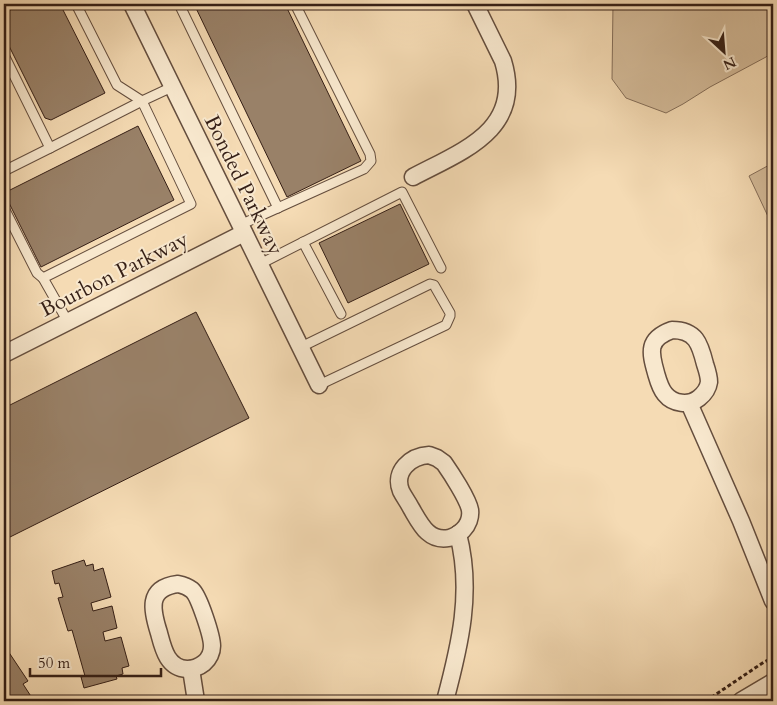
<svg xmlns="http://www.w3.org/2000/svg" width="777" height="705" font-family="Cardo,serif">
<rect width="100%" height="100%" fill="#f5dbb4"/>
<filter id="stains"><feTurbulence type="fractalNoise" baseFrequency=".004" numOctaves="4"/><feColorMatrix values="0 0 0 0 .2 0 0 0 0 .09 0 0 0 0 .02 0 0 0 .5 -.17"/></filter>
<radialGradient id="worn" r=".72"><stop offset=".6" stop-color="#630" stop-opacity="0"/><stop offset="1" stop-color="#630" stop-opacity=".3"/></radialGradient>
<!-- green -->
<g fill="#d4bb99" stroke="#846d58">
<polygon points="613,4 773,4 773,51 766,57 710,87 683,104 666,113 626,98 612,79"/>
<polygon points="773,163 773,227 749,176"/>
</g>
<!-- building -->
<g fill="#998168" stroke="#351f16">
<polygon points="23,4 60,4 105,93 51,120 45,118 4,36 4,13"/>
<polygon points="194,4 285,4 361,161 287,197"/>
<polygon points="138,126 174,200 41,267 4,193"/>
<polygon points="400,204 429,264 348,303 319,243"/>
<polygon points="196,312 249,418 4,540 4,408"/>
<polygon points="84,560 86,566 93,564 94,571 103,568 111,597 91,603 93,611 112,606 117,628 103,632 105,641 121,637 129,666 122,668 123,674 116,676 117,679 84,688 81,677 85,676 72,630 68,631 58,598 63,597 59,583 55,584 52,571"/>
<polygon points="4,645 28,681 23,684 34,701 4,701"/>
</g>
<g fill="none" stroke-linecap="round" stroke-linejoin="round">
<defs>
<g id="lane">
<polyline points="179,4 278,208"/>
<polyline points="4,55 50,148 142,101 172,87"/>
<polyline points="4,171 50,148"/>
<polyline points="4,208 37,273 43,278"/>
<polyline points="240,225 364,169 371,161 370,154 295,4"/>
<polyline points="303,242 341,314"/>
<polyline points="260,264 402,192 441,268"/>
<polyline points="68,322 43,278 191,204 142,101 117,85 76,4"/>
<polyline points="301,347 430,284 434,285 450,313 450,316 446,325 319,385"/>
</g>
<g id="street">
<polyline points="132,4 319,385"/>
<path d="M413,177c49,-26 111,-47 90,-116l-28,-57"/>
<path d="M672,330c24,0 28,14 33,34 2,6 4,12 4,18 -1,7 -5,12 -10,16 -10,8 -26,6 -34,-4 -5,-6 -7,-14 -9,-21 -6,-21 -9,-34 16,-43z"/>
<polyline points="4,354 244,233"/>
<polyline points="689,403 741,521 773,601"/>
<path d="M429,455l8,3 7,5c7,10 24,36 26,47 1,7 -2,15 -7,20 -4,4 -9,7 -14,8 -21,4 -29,-15 -38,-30 -3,-6 -7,-11 -10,-17 -8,-20 10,-35 28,-36z"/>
<path d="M178,584c5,1 9,2 14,6 7,6 20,46 20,56 0,6 -3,13 -8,17 -5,4 -11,6 -17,6 -20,-1 -24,-21 -28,-36 -7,-22 -13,-45 19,-49z"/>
<polyline points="191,669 196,701"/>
<path d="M445,701c15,-56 28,-110 13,-167"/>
<polyline points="741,701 773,682"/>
</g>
</defs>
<!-- lane casing -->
<use href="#lane" stroke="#654e3e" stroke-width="11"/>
<!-- street casing -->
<use href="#street" stroke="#654e3e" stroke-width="19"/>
<!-- path -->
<polyline stroke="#351f16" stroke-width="3" stroke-dasharray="4 2.5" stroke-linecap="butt" points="706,701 764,662 773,658"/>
<!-- lane -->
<use href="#lane" stroke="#f8e8ce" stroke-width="9"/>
<!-- street -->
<use href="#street" stroke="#f8e8ce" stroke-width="16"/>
</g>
<g text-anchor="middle" stroke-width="4" stroke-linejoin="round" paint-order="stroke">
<!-- street labels -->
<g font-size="21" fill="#351f16" stroke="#f8e8ce">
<text transform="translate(244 185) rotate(64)" y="7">Bonded Parkway</text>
<text transform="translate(114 274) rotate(-27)" y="7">Bourbon Parkway</text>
</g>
</g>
<!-- margin -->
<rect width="777" height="705" fill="none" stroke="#f5dbb4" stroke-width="20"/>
<rect x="5" y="5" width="767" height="695" fill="none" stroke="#351f16" stroke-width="2.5"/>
<rect x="10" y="10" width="757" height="685" fill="none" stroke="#351f16"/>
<!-- north arrow -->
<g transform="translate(724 52) rotate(154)" stroke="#f8e8ce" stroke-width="4" paint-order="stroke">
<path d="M0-4L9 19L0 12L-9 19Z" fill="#351f16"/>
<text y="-8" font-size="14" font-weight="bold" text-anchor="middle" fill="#351f16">N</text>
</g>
<!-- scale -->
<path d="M30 668v8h131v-8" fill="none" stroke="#351f16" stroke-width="2.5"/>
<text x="38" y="668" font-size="15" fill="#351f16" stroke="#f8e8ce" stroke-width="4" paint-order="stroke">50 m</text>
<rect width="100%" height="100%" filter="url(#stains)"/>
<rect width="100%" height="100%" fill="url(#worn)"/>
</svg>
